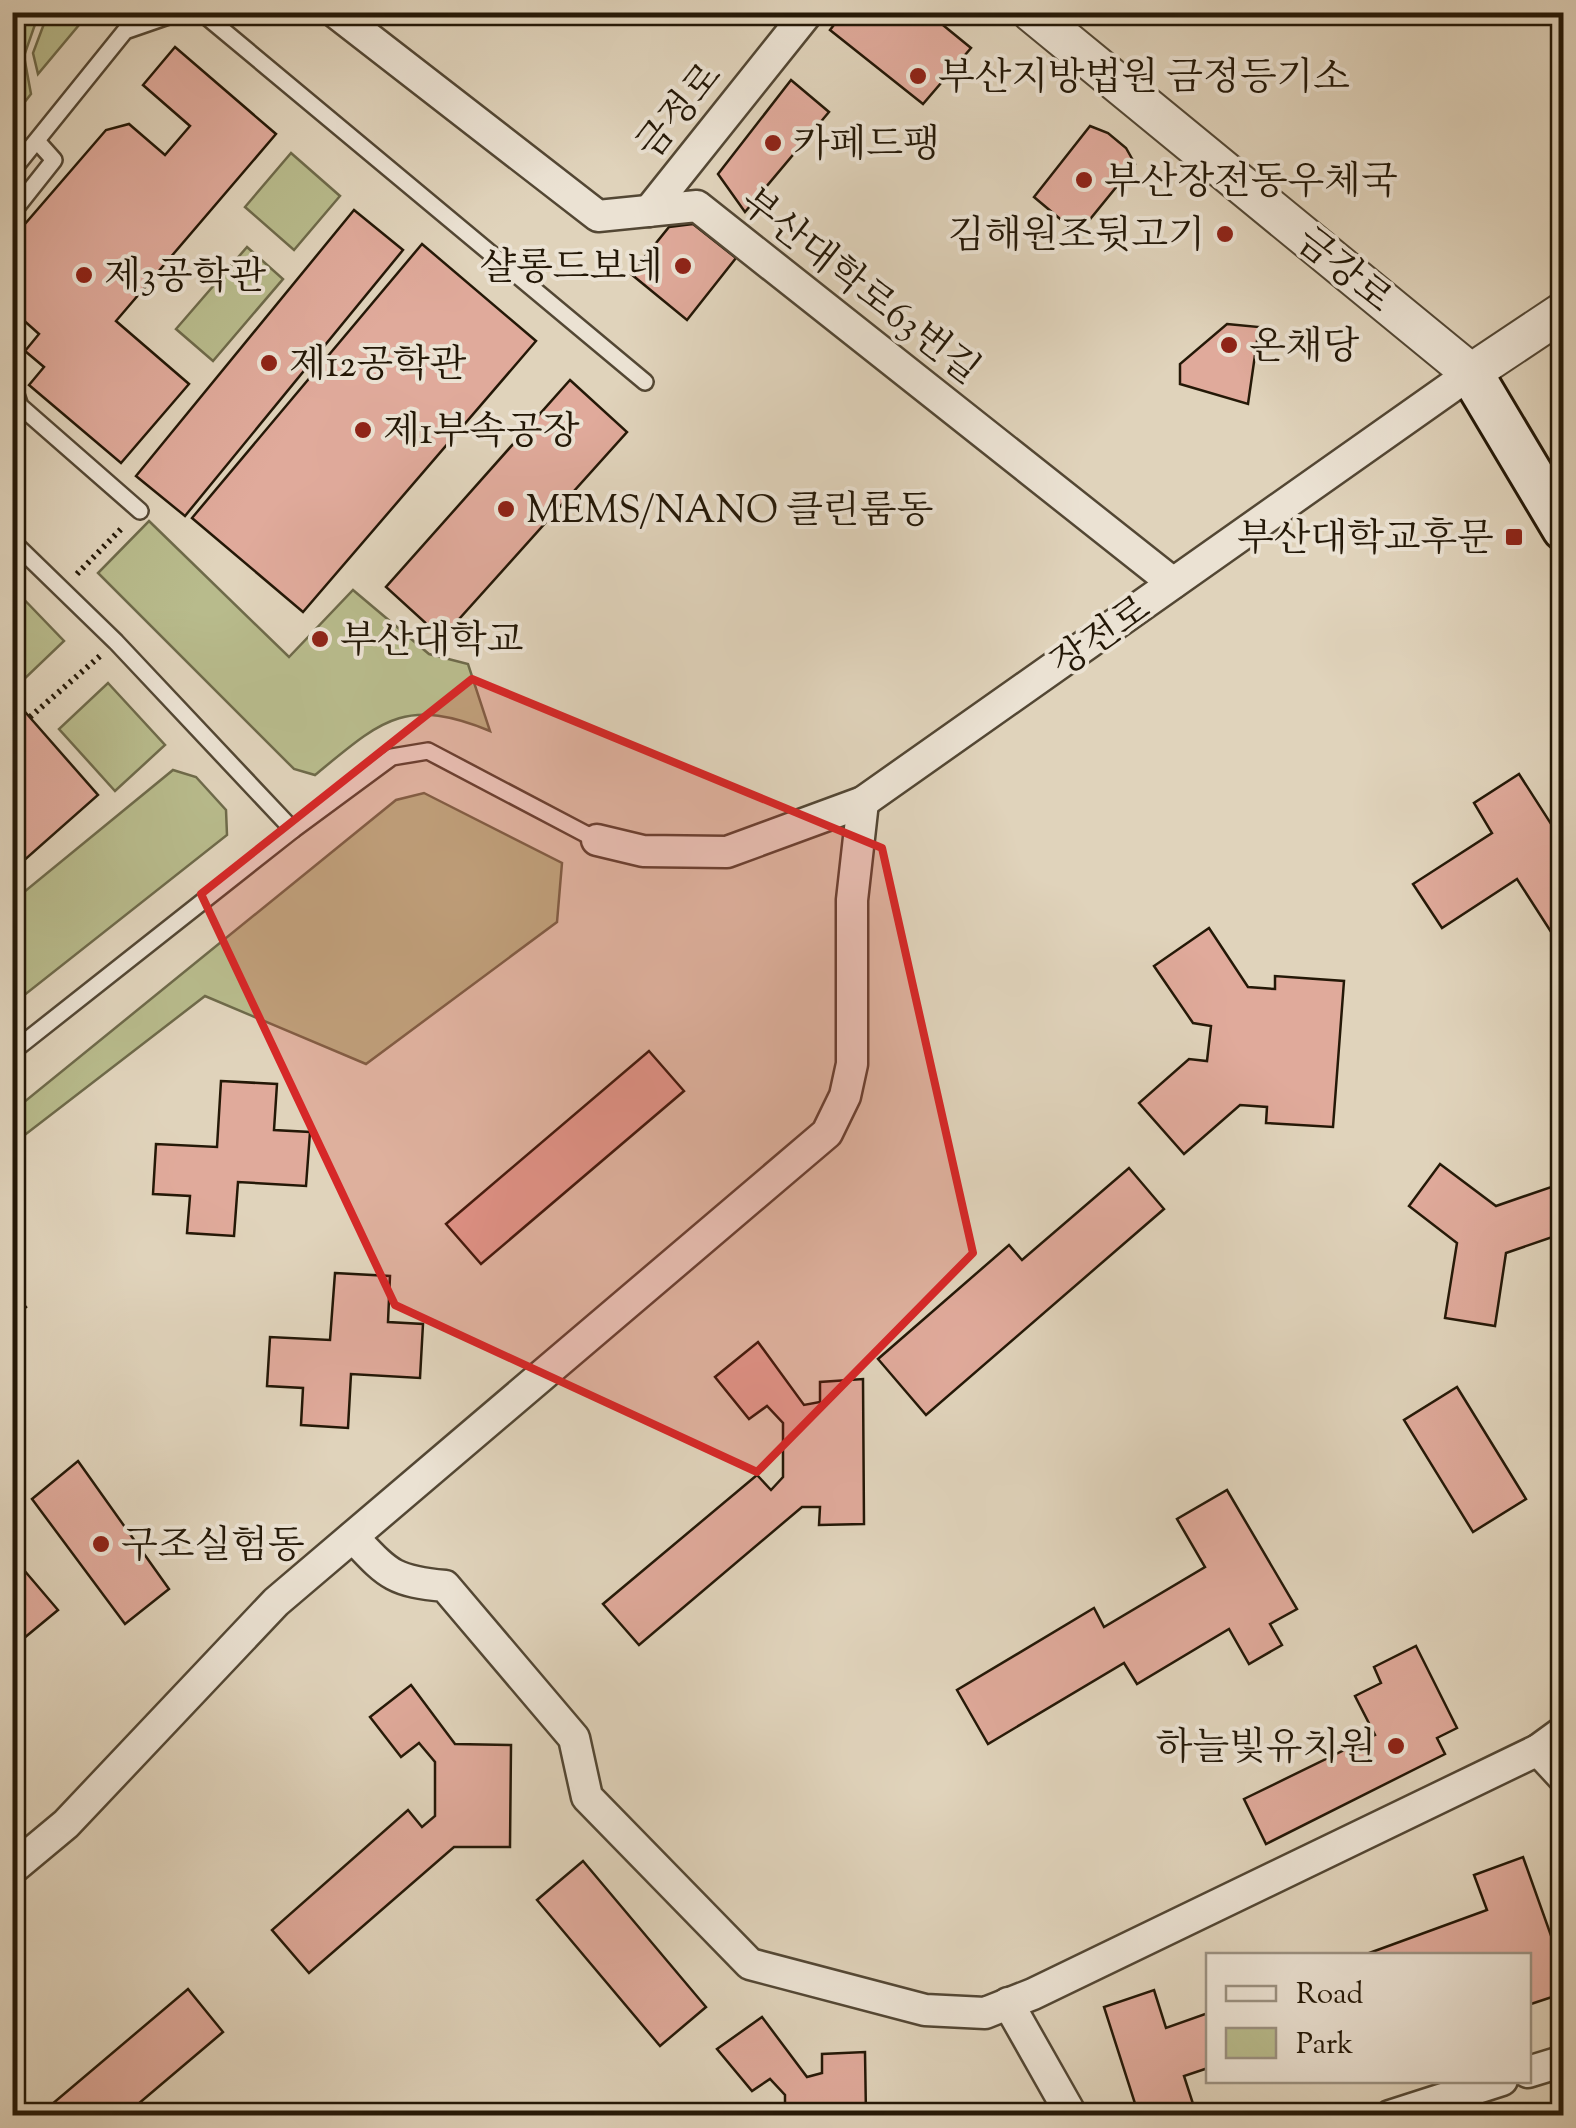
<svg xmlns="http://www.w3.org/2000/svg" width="1576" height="2128" font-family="'Sorts Mill Goudy','Noto Serif KR',serif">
<rect width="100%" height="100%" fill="#e0d3bb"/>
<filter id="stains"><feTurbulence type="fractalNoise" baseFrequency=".002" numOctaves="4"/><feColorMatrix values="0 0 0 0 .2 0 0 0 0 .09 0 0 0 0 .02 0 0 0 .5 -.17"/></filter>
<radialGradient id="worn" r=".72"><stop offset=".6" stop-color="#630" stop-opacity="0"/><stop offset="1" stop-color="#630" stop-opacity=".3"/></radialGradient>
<!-- green -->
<g fill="#b8bb8c" stroke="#6e6a4a" stroke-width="2.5">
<polygon points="13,12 39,13 24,56 31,94 13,117"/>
<polygon points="48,13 89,13 38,74 33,53"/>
<polygon points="291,153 340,196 294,250 245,207"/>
<polygon points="247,247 283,279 213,361 176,329"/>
<path d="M149,521l140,136 64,-67 76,64 39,10 22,67c-86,-35 -109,-10 -175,44l-21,-6 -196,-196z"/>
<polygon points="13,588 64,641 18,685 13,679"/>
<polygon points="108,683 165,745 115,791 59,729"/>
<polygon points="173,770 196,777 226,810 227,835 13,1004 13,901"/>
<polygon points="424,793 562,863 557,922 366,1064 205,996 13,1144 13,1111 396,800"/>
</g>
<!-- building -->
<g fill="#e0aa9b" stroke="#241807" stroke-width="2.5">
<polygon points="844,12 927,12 971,48 923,104 830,30"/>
<polygon points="175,47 276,134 116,321 189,384 121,463 29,385 44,367 25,351 39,334 12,310 12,239 106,130 129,124 165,155 190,126 143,85"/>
<polygon points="791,80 829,112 745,212 718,174"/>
<polygon points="1090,126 1108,133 1126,148 1135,164 1078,234 1034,197"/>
<polygon points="354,210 403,250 185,516 136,476"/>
<polygon points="693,224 736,258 687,320 631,274 669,227"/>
<polygon points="422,244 536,341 303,612 192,518"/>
<polygon points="1227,324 1259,327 1248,404 1180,384 1180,364"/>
<polygon points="570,380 627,432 442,638 386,587"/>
<polygon points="12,697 98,795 12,871"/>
<polygon points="1519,774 1564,844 1564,952 1517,879 1442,928 1413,884 1492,833 1474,803"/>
<polygon points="1209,928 1248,987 1275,989 1275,976 1344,981 1333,1127 1266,1123 1267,1107 1240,1105 1184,1154 1139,1103 1189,1059 1207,1061 1211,1026 1193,1023 1154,966"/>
<polygon points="649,1051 684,1091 481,1264 446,1224"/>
<polygon points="221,1081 277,1084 274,1130 310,1132 306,1186 238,1182 234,1236 187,1233 190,1196 153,1194 156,1144 217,1147"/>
<polygon points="1440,1164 1496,1206 1557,1185 1564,1204 1564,1233 1506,1253 1495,1326 1445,1318 1457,1243 1409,1206"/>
<polygon points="1129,1168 1164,1209 926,1415 878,1359 1009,1245 1022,1260"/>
<polygon points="335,1273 390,1276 388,1322 423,1324 420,1378 351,1374 348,1428 301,1425 303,1388 267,1386 270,1337 330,1340"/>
<polygon points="12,1290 26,1307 12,1319"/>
<polygon points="758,1342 804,1405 820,1402 820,1382 863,1379 864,1524 819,1525 820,1507 802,1507 639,1645 603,1604 757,1475 771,1490 783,1477 783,1423 767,1406 749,1419 715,1377"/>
<polygon points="1457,1387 1526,1499 1473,1532 1404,1420"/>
<polygon points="78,1461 169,1589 125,1624 32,1499"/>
<polygon points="1227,1490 1297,1609 1270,1624 1282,1645 1249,1664 1229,1629 1137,1684 1124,1663 988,1744 957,1690 1094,1608 1104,1627 1205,1567 1177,1519"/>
<polygon points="12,1556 58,1610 12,1648"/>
<polygon points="1416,1646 1457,1728 1437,1738 1445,1754 1266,1844 1244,1799 1375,1735 1355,1696 1381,1683 1374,1667"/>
<polygon points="411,1685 455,1744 511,1745 510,1847 454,1847 309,1973 272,1930 408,1810 422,1827 435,1816 435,1762 419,1743 401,1757 370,1717"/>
<polygon points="1523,1857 1564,1972 1564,1993 1528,2005 1528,1956 1361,1956 1487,1910 1474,1875"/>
<polygon points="583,1861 706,2007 660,2046 537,1900"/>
<polygon points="188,1989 223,2032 124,2116 38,2116"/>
<polygon points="1154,1990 1166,2028 1208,2013 1208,2068 1184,2076 1196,2113 1189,2116 1139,2116 1104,2007"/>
<polygon points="762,2017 807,2077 822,2073 822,2054 865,2052 866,2116 785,2116 785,2095 770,2079 752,2091 717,2049"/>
</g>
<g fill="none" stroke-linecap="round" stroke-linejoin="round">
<defs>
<g id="service">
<polyline points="201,12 645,382"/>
<polyline points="12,171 125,31 180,12"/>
<polyline points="12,213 54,160 37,141"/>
<polyline points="12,383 20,406 140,511"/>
<polyline points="12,541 116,642 293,830"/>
<polyline points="12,1052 293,830 392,757 428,751 597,840"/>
</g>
<g id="minor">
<polyline points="335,12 598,216 697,206 1173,583"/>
<polyline points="649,211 808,12"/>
<polyline points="597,840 643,851 727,852 863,802 1471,373"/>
<path d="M353,1537c35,37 39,44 92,49l129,152 13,59 163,167 175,46 60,3 48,-19 505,-244 26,-19"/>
<polyline points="1538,1750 1564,1778"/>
<polyline points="12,1869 66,1824 276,1602 827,1133 845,1096 852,1064 852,900 863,802"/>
<polyline points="1008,2003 1072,2116"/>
<polyline points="1528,2072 1564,2061"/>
<polyline points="1390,2116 1502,2080"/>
</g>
<polyline id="tertiary" points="1031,12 1471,373 1564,311"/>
<polyline id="secondary" points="1471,373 1564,529"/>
</defs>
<!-- service casing -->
<use href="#service" stroke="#534734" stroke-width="20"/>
<!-- minor casing -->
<use href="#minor" stroke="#534734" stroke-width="35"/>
<!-- tertiary casing -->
<use href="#tertiary" stroke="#534734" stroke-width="42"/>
<!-- secondary casing -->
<use href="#secondary" stroke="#241807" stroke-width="48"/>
<!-- path -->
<g stroke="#241807" stroke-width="6" stroke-dasharray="2.5 5" stroke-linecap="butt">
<polyline points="77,574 124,526"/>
<polyline points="30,717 100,656"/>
</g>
<!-- service -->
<use href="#service" stroke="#ebe2d3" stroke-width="15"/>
<!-- minor -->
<use href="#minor" stroke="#ebe2d3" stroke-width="30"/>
<!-- tertiary -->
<use href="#tertiary" stroke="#ebe2d3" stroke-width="38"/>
<!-- secondary -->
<use href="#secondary" stroke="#ebe2d3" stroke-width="42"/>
</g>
<!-- marked area -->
<path fill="#d62828" fill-opacity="0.2" stroke="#d62828" stroke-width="8" stroke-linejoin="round" d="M472,679l410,169 91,405 -216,219 -362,-167 -194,-411z"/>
<!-- markers -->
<g fill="#8f2418" stroke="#ebe2d3" stroke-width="4">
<circle cx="918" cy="76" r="10"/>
<circle cx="773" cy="143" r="10"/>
<circle cx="1084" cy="180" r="10"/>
<circle cx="1225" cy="234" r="10"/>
<circle cx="683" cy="266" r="10"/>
<circle cx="84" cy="275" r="10"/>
<circle cx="1229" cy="345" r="10"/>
<circle cx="269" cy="363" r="10"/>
<circle cx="363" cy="430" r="10"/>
<circle cx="506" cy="509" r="10"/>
<rect x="1504" y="527" width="20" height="20" rx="5"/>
<circle cx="320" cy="639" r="10"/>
<circle cx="101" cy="1544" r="10"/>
<circle cx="1396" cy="1746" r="10"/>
</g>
<g text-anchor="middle" stroke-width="8" stroke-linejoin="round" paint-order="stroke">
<!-- poi labels -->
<g font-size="38" fill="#241807" stroke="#ebe2d3" text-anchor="start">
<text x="938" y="89">부산지방법원 금정등기소</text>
<text x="793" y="156">카페드팽</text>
<text x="1104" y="193">부산장전동우체국</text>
<text x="1205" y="247" text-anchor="end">김해원조뒷고기</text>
<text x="663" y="279" text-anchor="end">샬롱드보네</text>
<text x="104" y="288">제3공학관</text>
<text x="1249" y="358">온채당</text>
<text x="289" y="376">제12공학관</text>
<text x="383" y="443">제1부속공장</text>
<text x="526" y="522">MEMS/NANO 클린룸동</text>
<text x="1494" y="550" text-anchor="end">부산대학교후문</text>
<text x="340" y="652">부산대학교</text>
<text x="121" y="1557">구조실험동</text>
<text x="1376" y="1759" text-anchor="end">하늘빛유치원</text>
</g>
<!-- street labels -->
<g font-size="38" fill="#241807" stroke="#ebe2d3">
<text transform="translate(678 110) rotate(-51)" y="13">금정로</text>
<text transform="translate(1345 269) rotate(39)" y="13">금강로</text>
<text transform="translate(861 285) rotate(38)" y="13">부산대학로63번길</text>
<text transform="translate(1100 635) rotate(-35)" y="13">장전로</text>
</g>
</g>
<!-- margin -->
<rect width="1576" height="2128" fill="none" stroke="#e0d3bb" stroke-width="50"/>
<rect x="15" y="15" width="1546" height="2098" fill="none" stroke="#241807" stroke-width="5"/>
<rect x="25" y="25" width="1526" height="2078" fill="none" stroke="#241807" stroke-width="2.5"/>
<!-- legend -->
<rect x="1206" y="1953" width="325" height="130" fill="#ebe2d3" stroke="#9b9181" stroke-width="2.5"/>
<rect x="1226" y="1986" width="50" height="15" fill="#ebe2d3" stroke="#9b9181" stroke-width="2.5"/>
<text x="1296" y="2003" font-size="30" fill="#241807">Road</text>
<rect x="1226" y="2028" width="50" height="30" fill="#b8bb8c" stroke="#9b9181" stroke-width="2.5"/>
<text x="1296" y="2053" font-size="30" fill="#241807">Park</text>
<rect width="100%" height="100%" filter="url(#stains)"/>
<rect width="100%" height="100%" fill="url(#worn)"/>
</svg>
